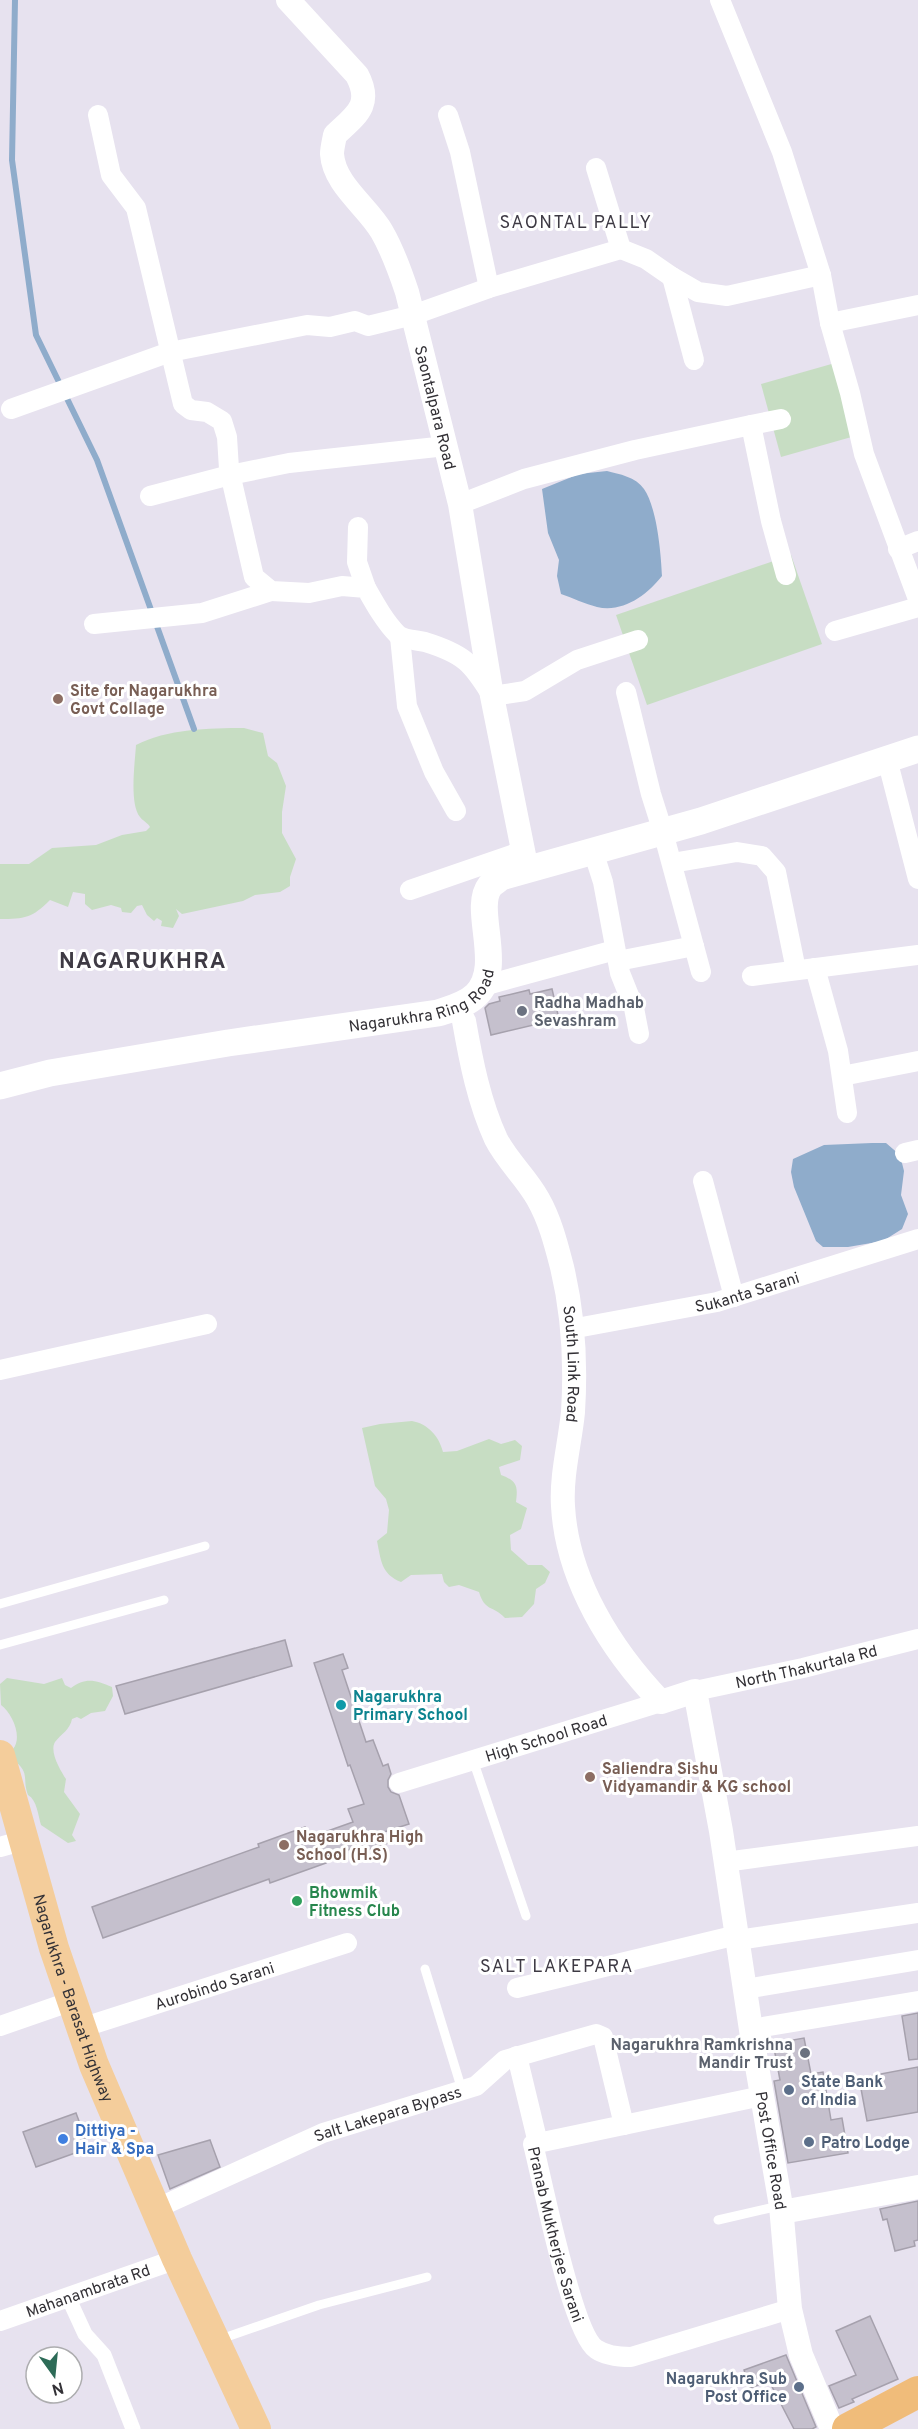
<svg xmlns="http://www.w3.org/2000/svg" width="918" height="2429" font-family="Overpass,sans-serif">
<rect width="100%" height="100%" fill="#e7e2ef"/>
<!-- green -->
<g fill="#c7ddc3">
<polygon points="835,363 855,436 781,457 761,384"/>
<polygon points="791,555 822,644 647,705 616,615"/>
<path d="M244,728l19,5 5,23 9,7 9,23 -4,26v21l14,26 -6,18v9l-10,6 -25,3 -12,6 -61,13 -6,-5 3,7 -6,12 -12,-2 1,-5 -5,-3 -3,3 -7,-6 -5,-10 -5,1 -6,7 -9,-1 -1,-4 -10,-3 -19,5 -7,-6v-10l-12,-2 -5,15 -18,-7c-18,18 -25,19 -50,19v-55h29l23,-16 44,-3 26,-10 24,-4 4,-4c-2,-4 -7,-6 -10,-10 -11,-13 -5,-55 -4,-72 31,-16 73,-17 108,-17z"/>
<path d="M412,1421c16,3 27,15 31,31l14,-1 32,-12 12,5 14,-4 7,6 -2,14 -21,7 2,8c16,6 17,11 15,27l11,6 -6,21 -11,6 1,15 17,15h14l8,7 -5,11 -9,6 -2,15 -12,13 -17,1c-12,-13 -20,-6 -26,-26l-20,-7 -10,2 -5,-5 -2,-8 -31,1 -10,7c-20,-8 -20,-22 -24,-41l10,-8 2,-23 -3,-11 -11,-13 -13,-58 18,-4z"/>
<path d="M7,1678l37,6 18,-6 3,7 6,3c14,-11 25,-8 41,-1l1,9 -8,15 -14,2 -10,6 -4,-2 -5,2c-2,11 -11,15 -17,23 -6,10 6,29 11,37l-2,13 16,22 -8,21 4,6 -8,2 -27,-18c-3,-10 -4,-25 -13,-30 -6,-16 2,-21 -12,-33l-3,-13c10,-12 -1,-36 -12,-44l-1,-21z"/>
</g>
<!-- water -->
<g fill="#8faccb">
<path d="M607,471c12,3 29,6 37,18 13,19 17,64 18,87 -15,19 -39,37 -65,31 -12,-3 -24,-9 -36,-13l-4,-18 2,-16 -11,-27 -6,-44 37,-15z"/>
<polygon points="872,1143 886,1143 900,1155 904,1171 901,1195 908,1214 902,1229 883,1241 848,1247 823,1247 816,1241 794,1187 791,1172 793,1159 824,1145"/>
</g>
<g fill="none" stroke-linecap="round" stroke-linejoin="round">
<!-- stream -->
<polyline stroke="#8faccb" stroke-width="6" points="15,0 12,160 36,335 97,460 194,729"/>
</g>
<!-- building -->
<g fill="#c5c0cd" stroke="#a6a1ad" stroke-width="1.5">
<polygon points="552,989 559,1019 491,1035 485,1008 489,1004 500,1001 499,997 529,990 530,994"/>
<polygon points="285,1640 292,1666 125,1714 116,1686"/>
<polygon points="343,1654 348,1668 342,1670 366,1742 373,1740 383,1766 388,1764 391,1774 388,1780 388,1787 391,1792 399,1795 409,1824 384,1832 388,1843 359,1853 357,1847 324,1858 326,1863 270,1883 269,1879 103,1938 92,1907 259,1847 258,1844 305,1827 308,1838 353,1822 348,1809 364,1804 350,1765 348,1766 314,1663"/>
<polygon points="918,2013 918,2059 909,2060 902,2016"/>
<polygon points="804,2038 811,2074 823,2072 831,2120 842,2118 848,2153 788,2163 774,2081 780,2080 774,2048 788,2045 787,2041"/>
<polygon points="918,2067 918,2112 867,2121 859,2078"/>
<polygon points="76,2113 89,2148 36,2167 23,2132"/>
<polygon points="210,2140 220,2167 170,2189 158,2155"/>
<polygon points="918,2201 918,2240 914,2241 915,2246 895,2251 887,2219 883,2220 880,2209"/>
<polygon points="870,2316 898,2379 852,2399 854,2402 839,2408 829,2386 856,2375 836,2331"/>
<polygon points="786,2355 816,2427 812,2429 794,2429 769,2381 750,2388 744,2370"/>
</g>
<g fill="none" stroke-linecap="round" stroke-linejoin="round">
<!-- service -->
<g stroke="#fff" stroke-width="9">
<polyline points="0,1604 205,1546"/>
<polyline points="0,1645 164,1600"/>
<polyline points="473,1760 526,1916"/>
<polyline points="425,1969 462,2090"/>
<polyline points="718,2220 779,2206"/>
<polyline points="218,2340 319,2305 427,2277"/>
</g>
<!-- pedestrian -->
<polyline stroke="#fff" stroke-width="15" points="68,2297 85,2334 104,2355 133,2429"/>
<!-- minor -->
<g stroke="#fff" stroke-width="20">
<polyline points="720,0 782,152 821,275 830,323 850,393 864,454 918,599"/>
<path d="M98,115l13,60 25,33 47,196 8,6 16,2 15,9 5,16 2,32 25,108 17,14 38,2 33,-7 24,2c9,16 19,34 32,47 6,5 19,5 27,7 39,12 47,21 67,54l33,-5 52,-31 61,-20"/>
<polyline points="448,115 460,152 489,288"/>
<polyline points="596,168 621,249"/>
<polyline points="672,277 694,360"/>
<polyline points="830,323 918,305"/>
<polyline points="11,409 170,352 307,325 330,327 355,321 368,326 413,315 489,288 621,249 646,259 672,277 698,292 727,296 821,275"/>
<polyline points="751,425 781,419"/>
<polyline points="150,496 230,475 289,463 446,446"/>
<polyline points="460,504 524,479 635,450 751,425 771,521 786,575"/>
<polyline points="358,527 357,562 366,588"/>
<polyline points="898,549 918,541"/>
<polyline points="94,624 202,613 271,591"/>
<polyline points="835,631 918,607"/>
<polyline points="400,637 407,706 434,772 456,811"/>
<polyline points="626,692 651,794 663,832 701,972"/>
<polyline points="887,759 918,879"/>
<polyline points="593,851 603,882 620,973 634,1008 639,1034"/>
<polyline points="672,863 737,852 762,856 776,872 796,970"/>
<polyline points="410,890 523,851"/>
<polyline points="618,961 694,946"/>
<polyline points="815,968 838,1051 847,1113"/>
<polyline points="752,976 918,955"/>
<polyline points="483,986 615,950"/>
<polyline points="842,1076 918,1061"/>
<polyline points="905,1153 918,1150"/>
<polyline points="703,1181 734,1297"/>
<path id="s1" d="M571,1329l146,-27 201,-63"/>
<polyline points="0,1370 207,1324"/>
<path id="s2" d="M695,1691l108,-23 115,-29"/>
<path id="s3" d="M399,1783l262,-81"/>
<polyline points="0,1847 25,1840"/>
<polyline points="725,1862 918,1836"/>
<polyline points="738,1940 918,1913"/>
<polyline points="517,1988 737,1935"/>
<polyline points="745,1989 918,1960"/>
<polyline points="0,2026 72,2001"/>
<path id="s4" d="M81,2028l266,-85"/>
<polyline points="751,2029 918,2001"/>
<polyline points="517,2056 538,2143"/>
<path id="s5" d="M762,2096l-229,48c9,35 39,189 63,205 10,7 24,8 35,8l159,-48"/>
<path id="s6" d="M155,2209l168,-76 153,-47 29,-26 91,-26 7,3 21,88"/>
<path id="s7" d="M0,2321l177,-62"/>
</g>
<!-- tertiary -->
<g stroke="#fff" stroke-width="24">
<path id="s8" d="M288,0l69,75c16,30 -1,40 -22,60 -1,6 -3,13 -3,19 2,31 36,53 50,78 11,19 18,39 25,60l53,212 32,192 35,174"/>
<path id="s9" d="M464,1021c7,40 15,81 32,118 11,22 30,38 42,60 12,21 18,45 24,68 11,46 14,98 11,145 -3,31 -12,63 -10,94 4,74 48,144 98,196l34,-11 26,140 32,212 28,163 9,103 11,46 31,74"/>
<polyline points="782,2212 918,2187"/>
</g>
<!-- secondary -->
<path stroke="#fff" stroke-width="27" id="s10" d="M0,1086l50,-13 178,-30 210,-30c12,-4 28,-8 38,-18 29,-28 -4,-86 14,-109 2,-3 8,-6 11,-9l200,-56 217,-72"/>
<!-- primary -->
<path stroke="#f4cd9b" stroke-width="30" id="s11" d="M0,1755l54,193 40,117 83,194 79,170"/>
<!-- trunk -->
<polyline stroke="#f0bc7a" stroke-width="32" points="848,2429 918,2392"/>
</g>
<!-- markers -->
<g fill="#8d6e63" stroke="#fff" stroke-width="2">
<circle cx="58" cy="699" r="6"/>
<circle cx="590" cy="1777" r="6"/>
<circle cx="284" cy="1845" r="6"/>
</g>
<g fill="#6b7280" stroke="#fff" stroke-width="2">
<circle cx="522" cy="1011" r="6"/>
<circle cx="805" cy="2053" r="6"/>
</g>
<circle fill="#0f9aa8" stroke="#fff" stroke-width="2" cx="341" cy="1705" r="6"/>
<circle fill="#2e9e5b" stroke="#fff" stroke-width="2" cx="297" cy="1901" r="6"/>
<g fill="#5c6f8a" stroke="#fff" stroke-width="2">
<circle cx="789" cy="2090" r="6"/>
<circle cx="809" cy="2142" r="6"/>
<circle cx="799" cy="2387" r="6"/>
</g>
<circle fill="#3f7fe0" stroke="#fff" stroke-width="2" cx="63" cy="2139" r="6"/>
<g text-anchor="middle" stroke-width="6" stroke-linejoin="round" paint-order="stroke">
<!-- street labels -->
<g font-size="16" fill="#333136" stroke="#fff">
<text dy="6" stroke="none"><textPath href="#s8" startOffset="471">Saontalpara Road</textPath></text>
<text dy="6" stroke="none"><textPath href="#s10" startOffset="435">Nagarukhra Ring Road</textPath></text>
<text dy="6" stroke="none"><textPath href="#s1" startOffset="180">Sukanta Sarani</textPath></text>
<text dy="6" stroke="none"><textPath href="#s9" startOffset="366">South Link Road</textPath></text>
<text dy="6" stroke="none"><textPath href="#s2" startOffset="114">North Thakurtala Rd</textPath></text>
<text dy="6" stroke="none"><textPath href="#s3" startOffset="154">High School Road</textPath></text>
<text dy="6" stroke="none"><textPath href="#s4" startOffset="140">Aurobindo Sarani</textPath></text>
<text dy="6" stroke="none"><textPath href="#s11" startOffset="254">Nagarukhra - Barasat Highway</textPath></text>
<text dy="6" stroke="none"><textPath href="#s6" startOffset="252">Salt Lakepara Bypass</textPath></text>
<text dy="6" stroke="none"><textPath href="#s9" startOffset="1234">Post Office Road</textPath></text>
<text dy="6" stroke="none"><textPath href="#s5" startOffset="327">Pranab Mukherjee Sarani</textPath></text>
<text dy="6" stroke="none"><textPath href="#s7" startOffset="93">Mahanambrata Rd</textPath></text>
</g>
<!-- education labels -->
<g font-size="16" font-weight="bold" fill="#785e54" stroke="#fff" text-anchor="start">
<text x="70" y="696">Site for Nagarukhra<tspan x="70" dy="18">Govt Collage</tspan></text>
<text x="602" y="1774">Saliendra Sishu<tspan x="602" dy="18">Vidyamandir &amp; KG school</tspan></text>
<text x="296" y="1842">Nagarukhra High<tspan x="296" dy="18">School (H.S)</tspan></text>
</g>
<!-- worship labels -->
<g font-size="16" font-weight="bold" fill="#5b616d" stroke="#fff" text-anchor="start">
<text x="534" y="1008">Radha Madhab<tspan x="534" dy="18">Sevashram</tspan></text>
<text x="793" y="2050" text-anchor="end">Nagarukhra Ramkrishna<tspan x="793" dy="18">Mandir Trust</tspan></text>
</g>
<!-- culture labels -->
<g font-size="16" font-weight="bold" fill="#0d838f" stroke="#fff" text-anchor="start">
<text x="353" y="1702">Nagarukhra<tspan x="353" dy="18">Primary School</tspan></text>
</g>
<!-- leisure labels -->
<g font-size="16" font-weight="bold" fill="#27864d" stroke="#fff" text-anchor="start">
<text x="309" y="1898">Bhowmik<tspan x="309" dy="18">Fitness Club</tspan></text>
</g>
<!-- service labels -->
<g font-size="16" font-weight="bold" fill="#4e5e75" stroke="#fff" text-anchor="start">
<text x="801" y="2087">State Bank<tspan x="801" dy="18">of India</tspan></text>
<text x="821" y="2148">Patro Lodge</text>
<text x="787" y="2384" text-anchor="end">Nagarukhra Sub<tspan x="787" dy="18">Post Office</tspan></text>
</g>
<!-- shop labels -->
<g font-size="16" font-weight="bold" fill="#366cbe" stroke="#fff" text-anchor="start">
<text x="75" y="2136">Dittiya -<tspan x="75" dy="18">Hair &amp; Spa</tspan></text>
</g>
<!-- neighbourhood labels -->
<g font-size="18" letter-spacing="1.5" fill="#3e3a44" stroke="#fff">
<text x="576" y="228">SAONTAL PALLY</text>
<text x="557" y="1972">SALT LAKEPARA</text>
</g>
<!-- district labels -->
<g font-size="22" font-weight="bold" letter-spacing="1.5" fill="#3e3a44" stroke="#fff">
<text x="143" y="968">NAGARUKHRA</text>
</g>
</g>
<!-- north arrow -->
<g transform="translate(54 2375) rotate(165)"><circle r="28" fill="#ffffff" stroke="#adadaf" stroke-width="1.5"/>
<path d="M0-4.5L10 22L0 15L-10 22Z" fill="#2d6b57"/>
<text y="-9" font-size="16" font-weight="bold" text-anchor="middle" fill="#333136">N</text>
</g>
</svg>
